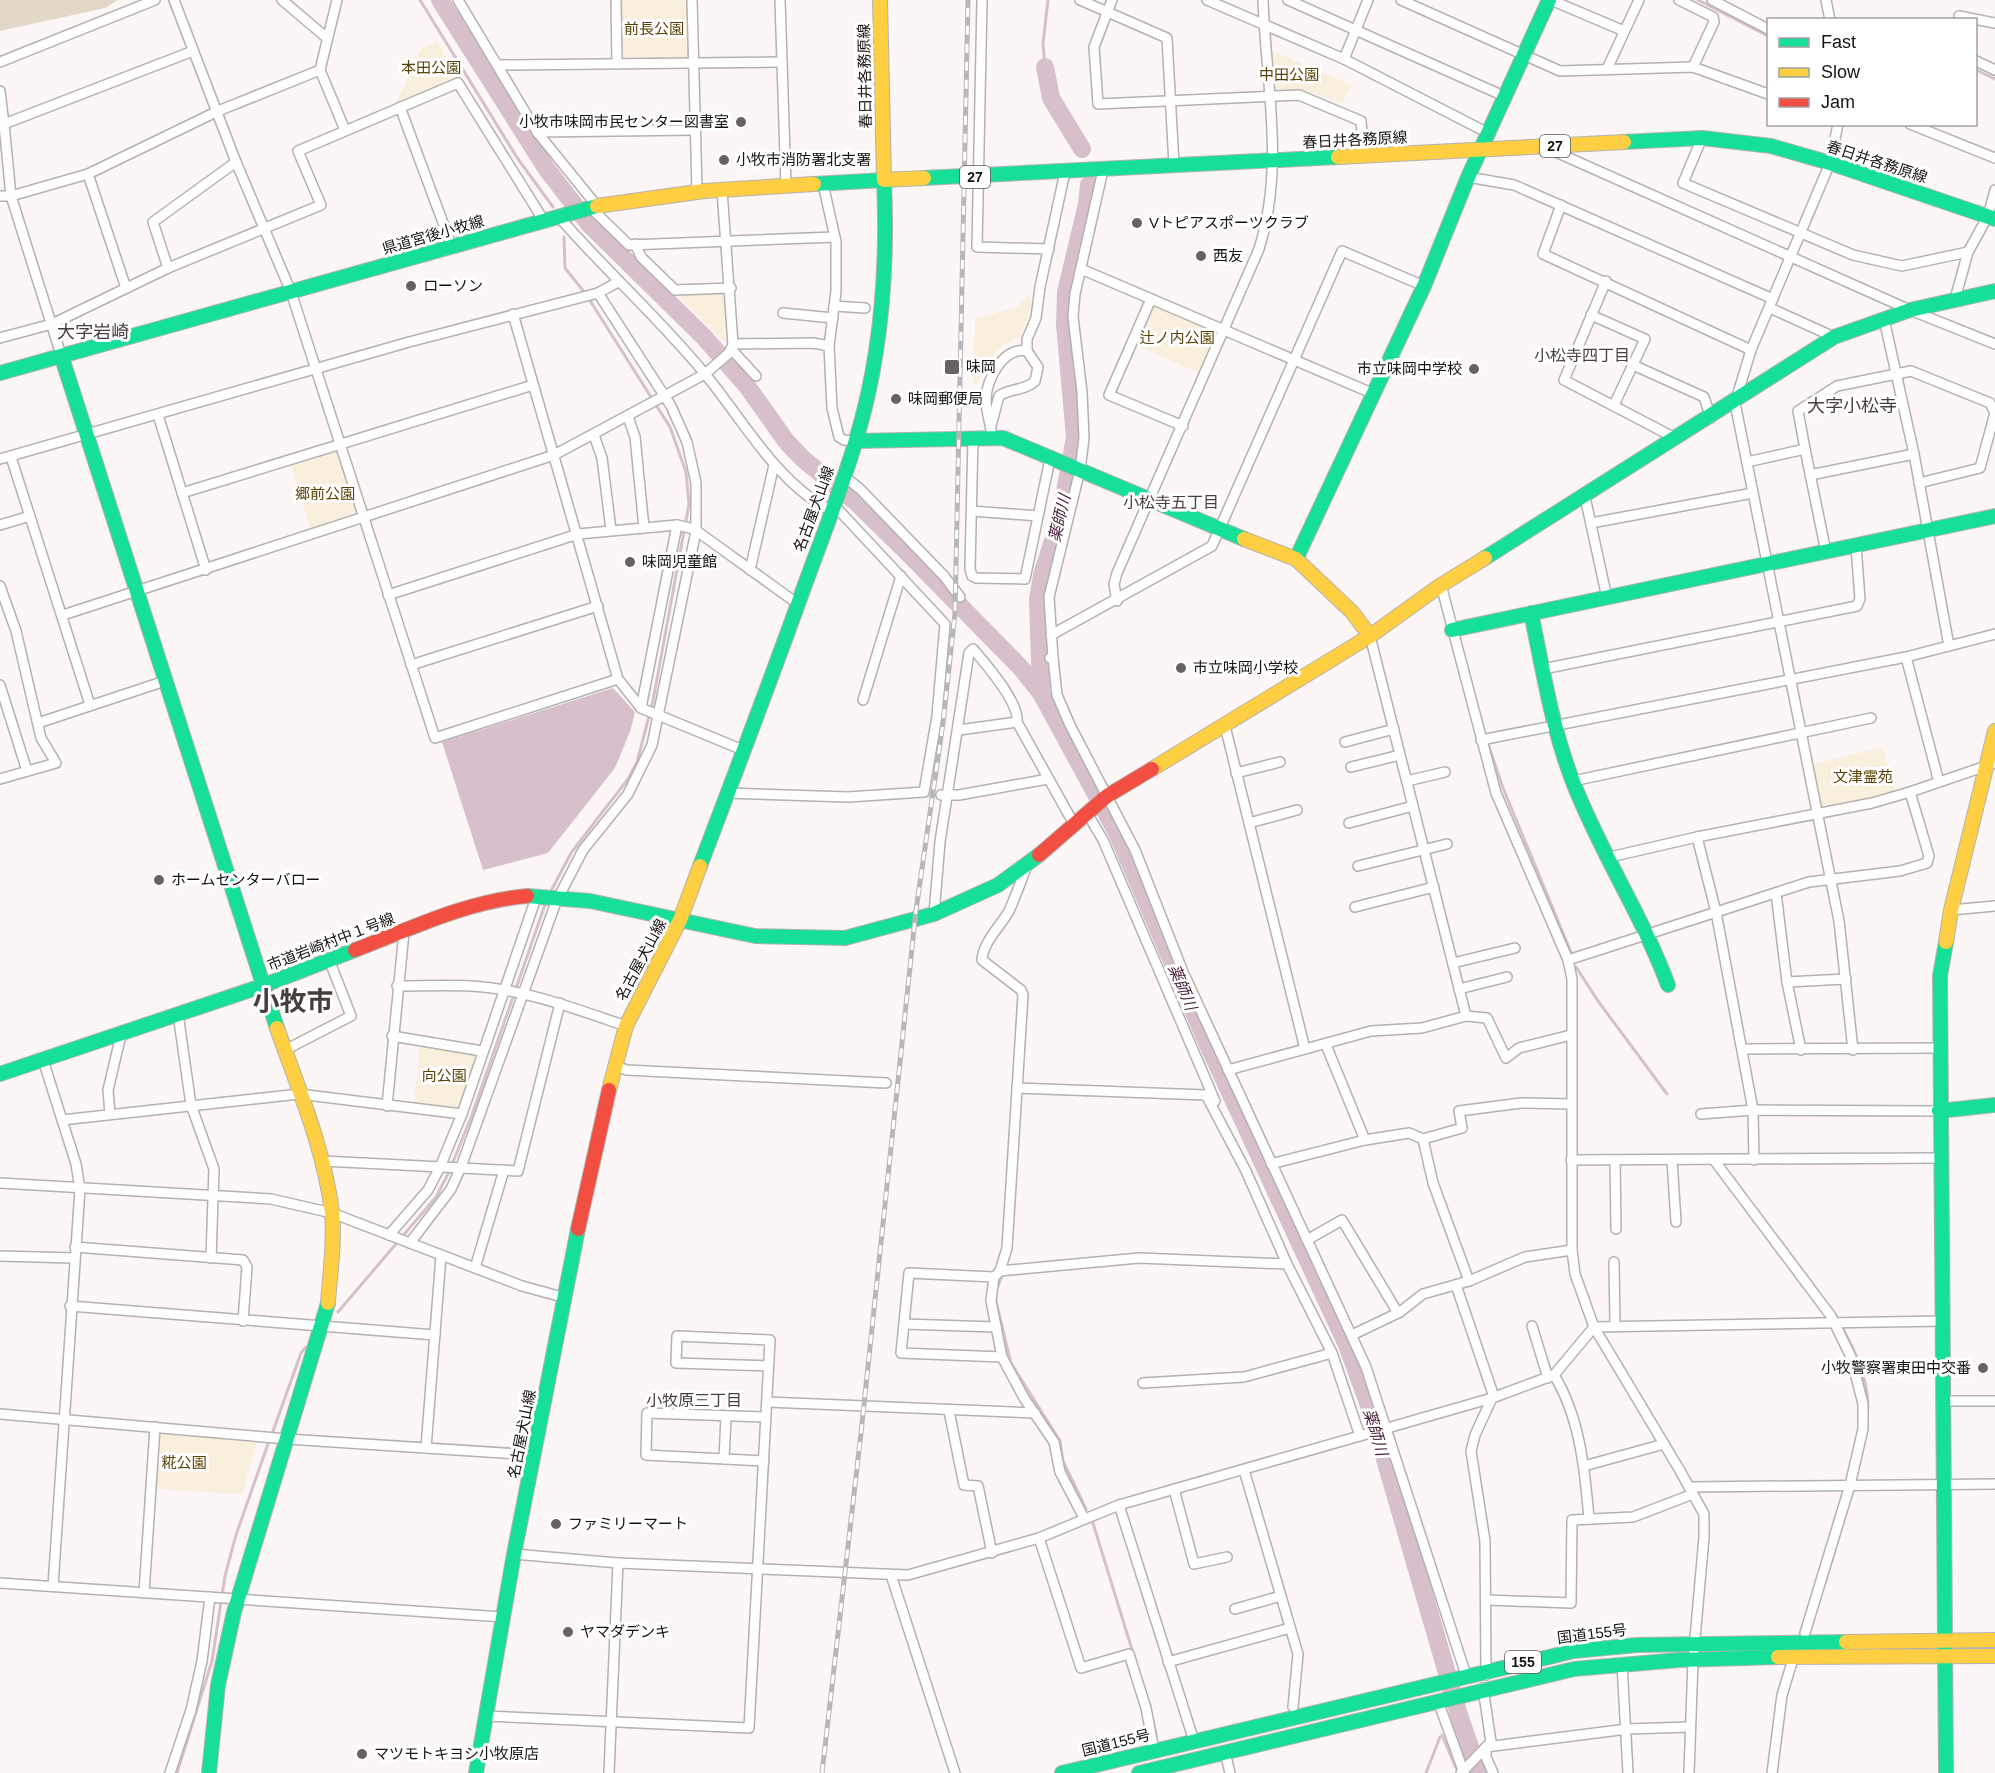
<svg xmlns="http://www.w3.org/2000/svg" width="1995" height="1773" font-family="Helvetica,'Noto Sans JP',sans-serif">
<rect width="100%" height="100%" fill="#fcf7f6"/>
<!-- green -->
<g fill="#f9efdd">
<polygon points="620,0 687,0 689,55 686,58 620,57"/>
<polygon points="437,41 457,78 395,106 420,50"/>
<polygon points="1272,51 1351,85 1342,104 1304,90 1276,90"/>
<polygon points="725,292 728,345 676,294"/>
<path d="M1028,296l4,4 -3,15 -10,23c-24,6 -31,26 -42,46l-4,-2 2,-63 42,-12z"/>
<polygon points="1153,303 1220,331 1202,374 1135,345"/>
<polygon points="333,451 339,452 358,513 355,516 310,529 291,465"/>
<polygon points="1882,747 1896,792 1826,809 1819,804 1811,765"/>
<polygon points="420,1046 477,1054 460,1110 414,1103"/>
<polygon points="161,1434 257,1442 242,1494 155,1489 158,1436"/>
</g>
<!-- forest -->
<polygon fill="#e2d8c6" points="0,0 118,0 105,8 0,31"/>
<!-- water -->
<polygon fill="#d8bfcc" points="613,688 635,712 631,729 615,768 548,853 483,870 442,742"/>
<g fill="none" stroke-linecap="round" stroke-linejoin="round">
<!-- stream -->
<g stroke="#d8bfcc" stroke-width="3">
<polyline points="420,0 518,159 553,207"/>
<polyline points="1698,0 1768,36"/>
<polyline points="1045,67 1043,43 1048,0"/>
<polyline points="1976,70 1995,79"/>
<polyline points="564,237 565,268 585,293"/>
<polyline points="1488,744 1503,788 1573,957"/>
<polyline points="550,893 571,853 628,779 637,762 653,701 689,504 686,472 670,427 589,299"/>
<polyline points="1576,967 1598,1001 1667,1094"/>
<polyline points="996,1291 1002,1276"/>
<polyline points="995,1297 1011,1363 1060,1441 1063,1461 1086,1509"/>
<polyline points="338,1312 436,1197 449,1172 472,1115 547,899"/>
<path d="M1843,1329c14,26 29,59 24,89"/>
<polyline points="272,1434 301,1353 306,1347"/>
<polyline points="1092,1520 1133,1653"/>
<polyline points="1824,1586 1853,1489"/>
<polyline points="1153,1720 1156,1735"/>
<polyline points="1453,1724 1460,1718"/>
<polyline points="1442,1735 1456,1768"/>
<polyline points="177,1773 212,1661 225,1576 236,1535 269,1441"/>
<polyline points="1426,1773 1440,1737"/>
</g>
<!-- river -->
<g stroke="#d8bfcc" stroke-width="18">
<polyline points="440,0 546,168 589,224 704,337 747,386 786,441 803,459 856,502 907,552 1021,668 1041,693"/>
<polyline points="1045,67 1051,98 1082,149"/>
<polyline points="1089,185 1087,204 1066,292 1065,325 1075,437 1060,519 1042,575 1038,600 1041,693 1117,833 1209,1047 1347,1345 1371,1411 1460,1718 1479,1773"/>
</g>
<!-- street-tunnel -->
<polyline stroke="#dad5d4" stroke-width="9" stroke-dasharray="9 4.5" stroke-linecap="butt" points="924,792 941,795"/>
<defs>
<g id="street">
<polyline points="174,0 236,162 291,292 435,738 618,679"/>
<polyline points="282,0 327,38"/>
<polyline points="337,0 320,70 345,130"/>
<polyline points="458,0 537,132 597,206"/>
<polyline points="616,0 617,64"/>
<polyline points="692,0 697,191"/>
<polyline points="780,0 786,186"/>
<polyline points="982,0 977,247 1049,249"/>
<polyline points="1080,0 1167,38 1174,165"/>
<polyline points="1112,0 1094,47 1098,104 1299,95 1361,121 1364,155"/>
<polyline points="1207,0 1344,59 1490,134"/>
<polyline points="1288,0 1506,97"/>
<polyline points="1401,0 1560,71 1693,67 1768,94"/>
<polyline points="1551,0 1624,31"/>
<polyline points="1679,0 1713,17 1714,22 1693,67"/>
<polyline points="1712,0 1768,29"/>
<polyline points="1826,0 1830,20"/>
<polyline points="1959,20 1959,16 1995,23"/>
<polyline points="1344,59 1368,0"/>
<polyline points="1976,61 1995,70"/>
<polyline points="0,62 155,0"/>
<polyline points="498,65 782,62"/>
<polyline points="1607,69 1639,0"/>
<polyline points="0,91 4,124"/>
<polyline points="400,107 452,247"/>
<polyline points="1838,124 1830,163 1751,350 1735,403 1839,921 1853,1050"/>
<polyline points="1910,124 1995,158"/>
<polyline points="537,132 695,130"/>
<polyline points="1702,138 1683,183 1853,255 1902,266 1968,252"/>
<polyline points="1549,149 1910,310 1995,344"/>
<polyline points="88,174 218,111 320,70"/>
<polyline points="1468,177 1514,185 1773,299"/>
<polyline points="823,184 836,242 836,291 829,346 832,408 839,437 844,440 856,441"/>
<polyline points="722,190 733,344 813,343 829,346"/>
<polyline points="0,196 11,196 88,174 126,288"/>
<polyline points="1561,205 1543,254 1751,350"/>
<polyline points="591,208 629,245 835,237"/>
<path d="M559,217c47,54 101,102 146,157 39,47 70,107 126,137"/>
<polyline points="635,244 641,257 675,290 731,288"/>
<polyline points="168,268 153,222 236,162"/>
<polyline points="1081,269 1374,394"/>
<polyline points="1606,281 1564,380 1677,439"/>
<polyline points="1151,299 1109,395 1183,426"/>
<polyline points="1955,299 1968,252 1988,216 1995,190"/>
<polyline points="834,306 865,308"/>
<polyline points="1770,308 1834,337"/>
<polyline points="783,313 833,318"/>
<polyline points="513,314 618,679 641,708 743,750"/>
<polyline points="1591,315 1645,339 1614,405"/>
<polyline points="1884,319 1914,454 1949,646"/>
<polyline points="0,338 52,324 168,268 321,205 298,151 458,83 544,221"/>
<polyline points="732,350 756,376"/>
<polyline points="1027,351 1027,339 1036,318 1040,287 1065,172"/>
<polyline points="62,358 11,196 4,124 193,51"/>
<polyline points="1633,365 1704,397 1711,418"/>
<polyline points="158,415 206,570"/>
<polyline points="628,417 635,437 644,528"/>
<path d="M991,426l8,-30c11,-8 26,-5 36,-15l3,-14 -11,-16c-23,-5 -41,28 -41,49 0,12 5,25 6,37"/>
<polyline points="594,435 602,458 611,530"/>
<polyline points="973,438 970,569 972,576 976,578 1025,579 1050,459"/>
<polyline points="1805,449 1826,552"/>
<polyline points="11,457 90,705"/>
<polyline points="0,459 409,342 598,293 618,282"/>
<polyline points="1747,462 1805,449 1798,411 1837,386 1911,371 1990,403 1995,413 1980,468 1919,483"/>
<polyline points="1810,475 1914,454"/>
<polyline points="844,476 860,489 944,576 960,597"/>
<polyline points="182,493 533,385"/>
<polyline points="1585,497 1607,598"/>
<polyline points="972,511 1038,516"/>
<polyline points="1591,523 1753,493"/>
<polyline points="0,525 30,516"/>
<polyline points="750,570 774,465"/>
<polyline points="1441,585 1496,793 1568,960 1572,979 1572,1250 1575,1274 1594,1327 1679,1469 1704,1514 1704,1537 1693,1661 1689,1773"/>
<polyline points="0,586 16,631 41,738 56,763 0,779"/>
<polyline points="388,595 578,534 677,525 694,529 798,604"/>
<path d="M1117,601l-3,-17 3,-11 142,-324c26,-83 7,-164 4,-249"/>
<polyline points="63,615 554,455 705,374 729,353 733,344"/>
<polyline points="1051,635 1212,546 1342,251 1424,286"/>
<polyline points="1370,636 1466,1016"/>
<polyline points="1906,657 1939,782"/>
<polyline points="1050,658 1053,658 1049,597 1080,470 1084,438 1082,392 1073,317 1075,294 1103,170"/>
<polyline points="1053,658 1057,695 1070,725 1135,850 1183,972 1366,1367 1466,1675"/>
<polyline points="411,665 598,606"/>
<polyline points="1543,669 1857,606 1860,599 1856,546"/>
<polyline points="0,685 27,771"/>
<polyline points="863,700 901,576"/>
<polyline points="641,708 677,525"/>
<polyline points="38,723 165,681"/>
<polyline points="1225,726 1305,1049"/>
<polyline points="959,730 1017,722"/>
<polyline points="1481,740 1906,657 1995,634"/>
<polyline points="1345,742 1394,729"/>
<polyline points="1351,767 1400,755"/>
<polyline points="1236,773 1280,762"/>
<polyline points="1407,781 1445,772"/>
<polyline points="1573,781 1871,718"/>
<polyline points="728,793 848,797 924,792 937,716 945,624 833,504"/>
<polyline points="941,795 959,795 1048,779"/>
<polyline points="1087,813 1103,840 1215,1101"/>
<polyline points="1249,823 1297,810"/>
<polyline points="1349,823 1413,806"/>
<polyline points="1697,837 1716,912 1753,1110 1754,1160"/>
<polyline points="1610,857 1697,837 1872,803 1910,792"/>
<path d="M1027,866c-6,14 -11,30 -18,45 -9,16 -26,31 -27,49l39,30 2,5 -16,253 -7,23 -6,6 -3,24 11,56 22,41 30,44 6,30 24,46"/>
<polyline points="1358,866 1447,844"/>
<polyline points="1776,893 1787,982 1801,1050"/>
<polyline points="1355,907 1434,887"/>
<polyline points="1951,910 1995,906"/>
<path d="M934,914l6,-72 29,-189 4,-4c12,14 47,54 44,73l58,104"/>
<polyline points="1568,960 1809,882 1900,871 1927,863 1929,856 1910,792 1995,763"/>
<polyline points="1453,963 1515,948"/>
<polyline points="1787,982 1846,979"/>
<path d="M397,986c24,0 49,-1 74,0 53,3 105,23 155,40"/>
<polyline points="1459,989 1507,977"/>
<polyline points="178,1014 191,1105 214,1169 211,1258"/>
<polyline points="392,1036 482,1051"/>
<polyline points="1326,1045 1365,1140"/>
<polyline points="1742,1049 1938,1048"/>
<polyline points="285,1050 351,1016 330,962"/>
<polyline points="43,1060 76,1164 80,1189 53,1586"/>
<polyline points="615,1066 627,1070 886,1083"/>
<polyline points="1228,1070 1371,1031 1422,1028 1466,1016 1487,1018 1506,1058 1519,1048 1571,1035"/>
<polyline points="1017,1088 1206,1095 1246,1171 1287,1264 1332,1353 1360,1436"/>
<polyline points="387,1106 404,932"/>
<polyline points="110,1114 108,1090 121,1035"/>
<polyline points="1701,1114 1753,1110 1939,1111"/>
<polyline points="62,1120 299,1094 462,1114"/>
<polyline points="1423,1139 1433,1183 1469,1281"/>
<polyline points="1571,1160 1939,1158"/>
<polyline points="1615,1160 1616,1229"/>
<polyline points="1672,1160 1676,1222"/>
<polyline points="1714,1160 1831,1316 1851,1357 1863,1404 1863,1429 1850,1485 1805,1633"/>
<polyline points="323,1161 518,1171 560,1003"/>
<polyline points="1271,1164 1365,1140 1409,1133 1423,1139 1462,1128 1459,1111 1521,1103 1571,1104"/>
<polyline points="0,1183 271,1199 332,1213 522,1286 566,1298"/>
<polyline points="389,1235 428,1190 440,1167 462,1114 537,895"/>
<polyline points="1307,1240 1342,1220 1398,1313"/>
<polyline points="410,1243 451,1189 461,1167 556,902 583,850 628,794 652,745 696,531 696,483 687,442 671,406 598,293"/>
<polyline points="75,1247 243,1260 247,1267 243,1321"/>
<polyline points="0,1256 74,1258"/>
<polyline points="1614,1262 1615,1324"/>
<polyline points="475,1268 504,1170"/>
<polyline points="1000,1271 1139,1258 1287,1264"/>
<polyline points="994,1277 909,1273 901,1353 1002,1357"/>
<polyline points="1456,1285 1494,1397"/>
<polyline points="70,1306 435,1335"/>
<polyline points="904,1324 996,1327"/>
<polyline points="1532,1326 1548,1378"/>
<polyline points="1352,1335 1400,1312 1423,1294 1469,1281 1525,1257 1572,1250"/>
<path d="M1554,1375c26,42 31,96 35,144"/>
<polyline points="1143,1383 1244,1377 1332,1353"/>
<polyline points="1942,1401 1995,1401"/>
<polyline points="767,1402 1035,1413"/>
<polyline points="949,1411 964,1485 978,1486 992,1553"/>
<polyline points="0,1414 287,1439 535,1455"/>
<polyline points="426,1448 441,1256"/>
<polyline points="724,1459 726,1417"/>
<polyline points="764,1461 646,1455 647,1413 765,1417"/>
<polyline points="1584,1466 1664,1444"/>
<polyline points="1244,1470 1298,1654 1293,1707"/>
<polyline points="1690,1487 1995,1484"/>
<polyline points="1174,1489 1194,1564 1227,1557"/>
<polyline points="1119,1505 1194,1741"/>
<polyline points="1039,1538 1081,1668 1129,1654 1146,1708 1154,1750"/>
<polyline points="514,1554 618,1563 908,1575 1039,1538 1119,1505 1492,1398 1554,1375 1594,1327 1943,1321"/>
<polyline points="891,1575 955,1773"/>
<polyline points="0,1583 503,1617"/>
<polyline points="144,1593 155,1427"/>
<polyline points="1487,1600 1571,1603 1572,1520 1633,1517 1693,1494"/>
<polyline points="1235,1609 1281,1596"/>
<polyline points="1168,1662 1290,1628"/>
<polyline points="1622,1664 1628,1773"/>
<polyline points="1486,1675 1485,1541 1471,1451 1475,1435 1492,1398"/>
<polyline points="1438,1701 1464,1773"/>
<polyline points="486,1716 749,1728 770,1340 677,1336 676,1363 768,1366"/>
<polyline points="1486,1747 1627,1729 1689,1727"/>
<polyline points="1486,1747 1486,1757 1493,1773"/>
<polyline points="1225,1752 1230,1773"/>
<polyline points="170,1773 191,1710 202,1661 210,1597"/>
<polyline points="609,1773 618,1563"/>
<polyline points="1461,1773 1491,1742 1483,1688"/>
<polyline points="1772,1773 1782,1695 1793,1659"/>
</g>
<g id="fast">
<polyline points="1624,142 1702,138 1771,146 1830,163 1995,219"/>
<polyline points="924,178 1338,157"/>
<polyline points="62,358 277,1028"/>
<polyline points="0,373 597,206"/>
<polyline points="856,441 1003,438 1244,539"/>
<polyline points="1485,558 1834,337 1910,310 1995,291"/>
<polyline points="1296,559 1424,286 1468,177 1549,0"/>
<path d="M1531,613c12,57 21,115 42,169 27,70 69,133 95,203"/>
<polyline points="1452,630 1995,516"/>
<path d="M700,866c35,-92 70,-184 103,-276 18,-50 38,-99 53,-150 26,-85 32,-172 28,-260l-70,4"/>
<polyline points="527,896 590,901 755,936 845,938 934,914 998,885 1039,855"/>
<polyline points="1946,942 1940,976 1946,1773"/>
<polyline points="0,1074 262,986 355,950"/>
<polyline points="1939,1111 1995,1105"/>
<polyline points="209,1773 218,1685 234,1612 328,1303"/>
<polyline points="476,1773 514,1554 578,1229"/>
<polyline points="1062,1773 1574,1651 1637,1645 1846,1642"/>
<polyline points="1139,1773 1574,1669 1679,1660 1778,1657"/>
</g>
<g id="slow">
<polyline points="880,0 884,180 924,178"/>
<polyline points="1338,157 1624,142"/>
<polyline points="597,206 704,191 814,184"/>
<polyline points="1244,539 1296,559 1352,612 1370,636"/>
<polyline points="1152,769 1370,636 1441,585 1485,558"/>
<polyline points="1946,942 1951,910 1995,731"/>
<path d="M277,1028c21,60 47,120 55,184 3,30 -2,61 -4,91"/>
<polyline points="609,1090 626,1026 680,920 700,866"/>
<polyline points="1846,1642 1995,1640"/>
<polyline points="1778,1657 1995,1656"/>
</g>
<g id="jam">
<polyline points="1039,855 1107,796 1152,769"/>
<path d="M355,950c55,-21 112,-49 172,-54"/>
<polyline points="578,1229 609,1090"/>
</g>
</defs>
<!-- street casing -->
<use href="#street" stroke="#b4b1b0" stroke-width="12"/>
<!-- fast casing -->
<use href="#fast" stroke="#b4b1b0" stroke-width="16"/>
<!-- slow casing -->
<use href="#slow" stroke="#b4b1b0" stroke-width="16"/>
<!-- jam casing -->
<use href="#jam" stroke="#b4b1b0" stroke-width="16"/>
<!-- street -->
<use href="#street" stroke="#fffefe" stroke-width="9"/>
<!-- fast -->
<use href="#fast" stroke="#16e098" stroke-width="14"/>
<!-- slow -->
<use href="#slow" stroke="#ffcf43" stroke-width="14"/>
<!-- jam -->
<use href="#jam" stroke="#f24e42" stroke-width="14"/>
<defs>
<polyline id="rail" points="822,1773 861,1433 916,910 943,723 955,613 968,0"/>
</defs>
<!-- rail casing -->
<use href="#rail" stroke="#b8b7b7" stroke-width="5"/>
<!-- rail -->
<use href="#rail" stroke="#fff" stroke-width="3" stroke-dasharray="9" stroke-linecap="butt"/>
</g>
<!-- markers -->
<g fill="#666262" stroke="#fff" stroke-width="2">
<circle cx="741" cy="122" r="6"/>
<circle cx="724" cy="160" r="6"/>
<circle cx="1137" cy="223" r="6"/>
<circle cx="1201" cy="256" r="6"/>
<circle cx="411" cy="286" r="6"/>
<rect x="944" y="359" width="16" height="16" rx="3"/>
<circle cx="1474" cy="369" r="6"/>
<circle cx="896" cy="399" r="6"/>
<circle cx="630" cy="562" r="6"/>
<circle cx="1181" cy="668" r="6"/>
<circle cx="159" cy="880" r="6"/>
<circle cx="1983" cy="1368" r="6"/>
<circle cx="556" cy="1524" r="6"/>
<circle cx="568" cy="1632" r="6"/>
<circle cx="362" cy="1754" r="6"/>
</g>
<g text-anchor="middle" stroke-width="6" stroke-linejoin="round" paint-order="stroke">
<!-- shield labels -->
<g fill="#fff" stroke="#5c5959" stroke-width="1.5">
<rect x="1540" y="135" width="30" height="22" rx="4.5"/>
<rect x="960" y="166" width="30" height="22" rx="4.5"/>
<rect x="1505" y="1651" width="36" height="22" rx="4.5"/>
</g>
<g font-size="14" font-weight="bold" fill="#161212">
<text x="1555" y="151">27</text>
<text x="975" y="182">27</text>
<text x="1523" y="1667">155</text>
</g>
<!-- park labels -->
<g font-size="15" fill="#584205" stroke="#fff">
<text x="654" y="34">前長公園</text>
<text x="431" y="73">本田公園</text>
<text x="1289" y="80">中田公園</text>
<text x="1177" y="343">辻ノ内公園</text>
<text x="325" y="499">郷前公園</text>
<text x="1863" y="782">文津霊苑</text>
<text x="444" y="1081">向公園</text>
<text x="184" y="1468">糀公園</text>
</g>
<!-- street labels -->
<g font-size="15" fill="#161212" stroke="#fff">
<text transform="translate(865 76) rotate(-91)" y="5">春日井各務原線</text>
<text transform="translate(1355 140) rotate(-3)" y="5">春日井各務原線</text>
<text transform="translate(1877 162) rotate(18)" y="5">春日井各務原線</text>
<text transform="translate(433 235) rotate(-16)" y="5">県道宮後小牧線</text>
<text transform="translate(814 509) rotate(-70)" y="5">名古屋犬山線</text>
<text transform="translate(331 942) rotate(-21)" y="5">市道岩崎村中１号線</text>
<text transform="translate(641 960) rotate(-62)" y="5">名古屋犬山線</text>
<text transform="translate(522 1434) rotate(-79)" y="5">名古屋犬山線</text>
<text transform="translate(1592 1634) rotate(-7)" y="5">国道155号</text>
<text transform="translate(1116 1743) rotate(-14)" y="5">国道155号</text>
</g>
<!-- poi labels -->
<g font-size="15" fill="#161212" stroke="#fff" text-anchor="start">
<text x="729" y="127" text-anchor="end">小牧市味岡市民センター図書室</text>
<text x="736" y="165">小牧市消防署北支署</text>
<text x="1149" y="228">Vトピアスポーツクラブ</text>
<text x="1213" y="261">西友</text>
<text x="423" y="291">ローソン</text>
<text x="966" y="372">味岡</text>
<text x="1462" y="374" text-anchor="end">市立味岡中学校</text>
<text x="908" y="404">味岡郵便局</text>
<text x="642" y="567">味岡児童館</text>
<text x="1193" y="673">市立味岡小学校</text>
<text x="171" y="885">ホームセンターバロー</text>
<text x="1971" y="1373" text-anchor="end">小牧警察署東田中交番</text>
<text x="568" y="1529">ファミリーマート</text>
<text x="580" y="1637">ヤマダデンキ</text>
<text x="374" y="1759">マツモトキヨシ小牧原店</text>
</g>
<!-- neighbourhood labels -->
<g font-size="16" fill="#463f3d" stroke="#fff">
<text x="1582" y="361">小松寺四丁目</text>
<text x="1171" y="508">小松寺五丁目</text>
<text x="694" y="1406">小牧原三丁目</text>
</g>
<!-- water labels -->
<g font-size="16" font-style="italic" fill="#4e223e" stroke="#fff">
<text transform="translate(1059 518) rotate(-77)" y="6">薬師川</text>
<text transform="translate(1183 987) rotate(67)" y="6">薬師川</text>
<text transform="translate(1376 1432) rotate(73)" y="6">薬師川</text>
</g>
<!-- quarter labels -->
<g font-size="18" fill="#463f3d" stroke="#fff">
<text x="93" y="338">大字岩崎</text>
<text x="1852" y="412">大字小松寺</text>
</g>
<!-- town labels -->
<g font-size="27" font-weight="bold" fill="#463f3d" stroke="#fff">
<text x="293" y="1011">小牧市</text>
</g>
</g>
<!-- legend -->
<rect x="1767" y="18" width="210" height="108" fill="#ffffff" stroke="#a2a0a0" stroke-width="1.5"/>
<rect x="1779" y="38" width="30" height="9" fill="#16e098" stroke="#a2a0a0" stroke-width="1.5"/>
<text x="1821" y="48" font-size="18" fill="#161212">Fast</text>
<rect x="1779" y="68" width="30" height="9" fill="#ffcf43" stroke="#a2a0a0" stroke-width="1.5"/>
<text x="1821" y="78" font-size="18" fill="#161212">Slow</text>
<rect x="1779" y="98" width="30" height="9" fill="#f24e42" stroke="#a2a0a0" stroke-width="1.5"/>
<text x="1821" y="108" font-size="18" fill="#161212">Jam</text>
</svg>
